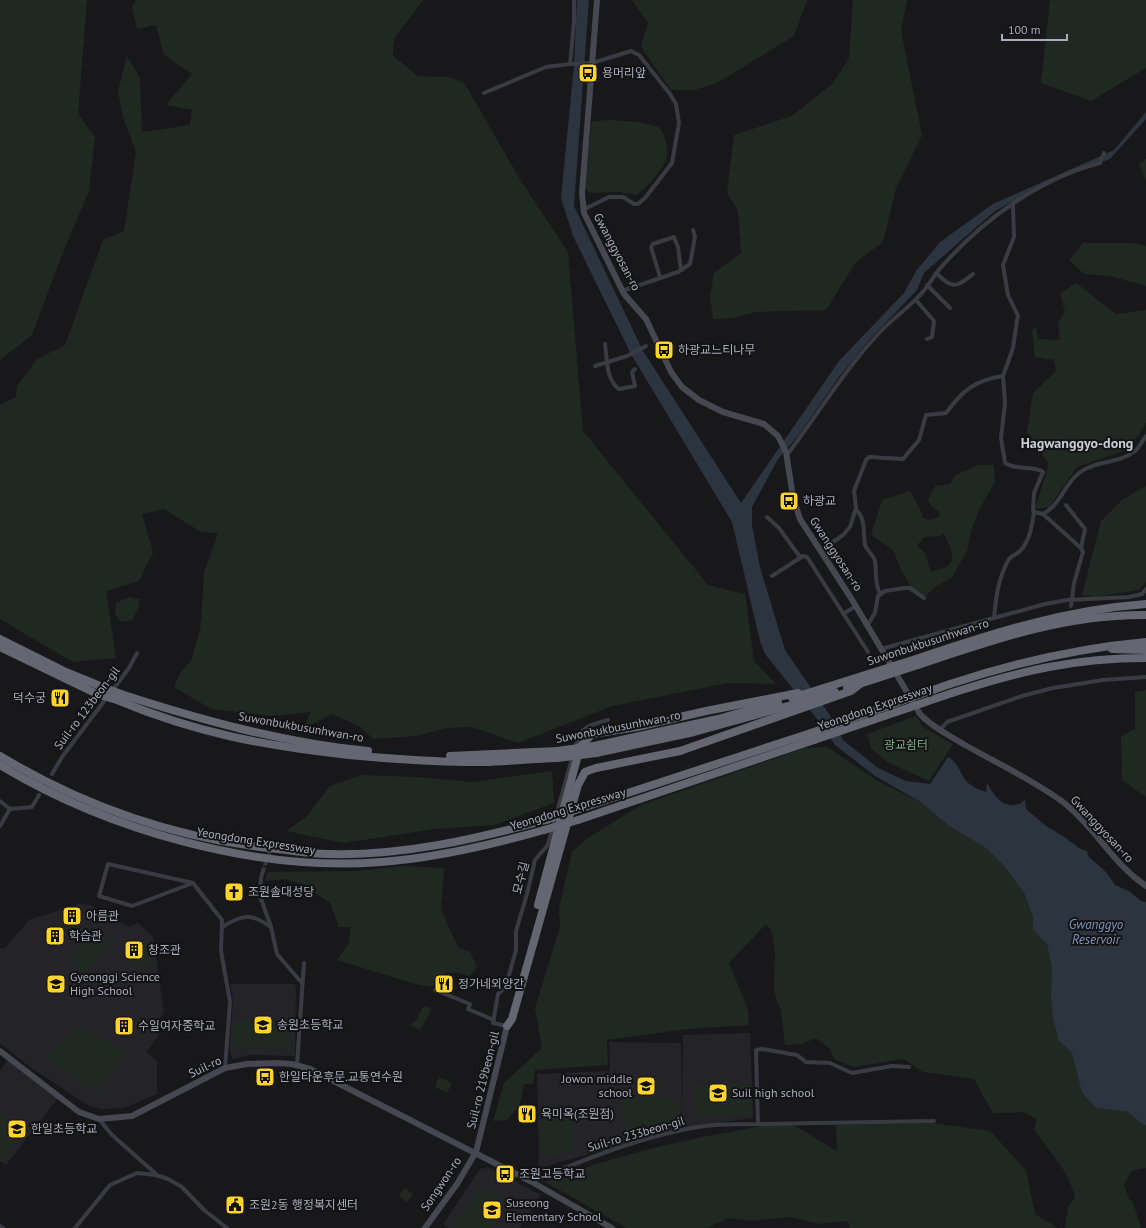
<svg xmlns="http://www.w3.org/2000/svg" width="1146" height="1228" font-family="'PT Sans','Noto Sans KR',sans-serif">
<rect width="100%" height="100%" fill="#18181a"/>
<!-- built -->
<g fill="#242428">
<polygon points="79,904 91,905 128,927 138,923 153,937 164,1012 152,1030 159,1035 146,1052 157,1061 157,1094 124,1108 102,1109 89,1106 30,1067 0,1043 0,948 5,948 29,920"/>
<polygon points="230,984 294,984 296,987 295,1056 249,1055 233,1059 229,1050 233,1001"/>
<polygon points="750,1033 753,1118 682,1128 683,1035"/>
<polygon points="609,1042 681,1043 682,1128 539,1168 537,1074 610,1071"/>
<polygon points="8,1060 59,1097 6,1165 0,1161 0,1071"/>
<polygon points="488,1167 541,1195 519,1228 448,1228 443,1224 480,1169"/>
</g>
<!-- green -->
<g fill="#1f2922" fill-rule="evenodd">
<polygon points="0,0 87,0 78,114 95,137 89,191 61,257 32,335 0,360"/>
<polygon points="136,0 423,0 394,39 393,56 418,76 449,77 465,84 519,178 568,252 583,431 708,585 745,594 754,661 776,684 727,683 612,706 518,743 472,727 447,728 416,736 373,739 361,727 332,714 303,729 311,712 270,716 211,709 174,687 179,675 192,659 201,624 204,573 218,533 201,532 164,509 142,514 153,552 139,581 106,591 116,658 73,662 0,619 0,405 16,397 17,386 37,359 65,345 103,240 124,231 136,152 123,117 118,91 127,56 140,78 142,132 190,125 192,110 166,105 192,74 164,55 156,25 137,29 132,7"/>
<polygon points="632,0 807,0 794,36 717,83 694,90 671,90 641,47 648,23"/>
<polygon points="853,0 907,0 901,31 922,135 896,188 883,242 856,262 826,310 756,312 733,318 713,319 710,297 714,273 741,253 738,211 727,193 734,135 792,116 833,83 849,58"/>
<polygon points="1050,0 1146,0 1146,68 1091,101 1041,83"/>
<path d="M609,120l30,2 20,5c5,7 10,19 8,29 -2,12 -21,32 -30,39l-19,-3 -28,1 -5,-4 6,-65 2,-3z"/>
<polygon points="1146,159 1146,181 1139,164"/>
<polygon points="1083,243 1133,243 1146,246 1146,286 1110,276 1084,274 1069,260"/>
<polygon points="1076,283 1116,314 1146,310 1146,423 1129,449 1077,467 1049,507 1035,509 1049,464 1027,432 1033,393 1056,371 1054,360 1035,357 1032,331 1036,326 1038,339 1060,340 1058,323 1065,312 1060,294"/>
<path d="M978,465h16l1,17 -15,26 -9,23 -4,20 -15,26 -18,11 -8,8 -13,-6 -11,-18 -9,-22 -22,-15 11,-35 28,-9 11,20 2,7 5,2 11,-3 1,-5 -8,-5 -4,-6 7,-15 15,-2 6,-9zM944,533c3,10 15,24 3,34 -4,2 -12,3 -16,5l-6,-19 -8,-7 7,-9 16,-1z"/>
<polygon points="1146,486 1146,582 1139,590 1095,597 1082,595 1101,521 1122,500"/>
<polygon points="129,597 140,599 138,609 132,620 121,622 115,615 116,603"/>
<polygon points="1146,690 1146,797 1122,780 1121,736 1135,729 1135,692"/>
<polygon points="916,716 923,727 953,744 929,781 887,762 871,748 867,734"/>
<polygon points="827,747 876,780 919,801 949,826 986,848 1004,866 1024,893 1033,917 1033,930 1047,944 1052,968 1051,996 1059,1041 1072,1053 1082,1093 1096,1108 1128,1112 1143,1125 1146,1125 1146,1168 1131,1171 1124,1185 1129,1199 1133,1202 1141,1228 1065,1228 1068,1206 1073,1201 1075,1194 1065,1172 1034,1129 1037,1119 1023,1112 993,1113 974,1079 923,1072 904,1059 854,1067 834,1059 830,1049 816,1038 802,1044 785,1045 781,1011 774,992 775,952 772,932 766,924 729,963 748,1010 749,1025 687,1029 607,1040 608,1065 535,1070 533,1084 524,1084 520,1104 507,1120 493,1121 504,1083 542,1048 535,1008 560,927 559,908 572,852 588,838 641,805 805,748"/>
<polygon points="552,771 554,803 494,825 435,829 344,843 286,831 307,816 330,786 361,775 417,777 472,782"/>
<polygon points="402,866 444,868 441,910 458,947 470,952 477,967 470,976 459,973 447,972 432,987 415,984 337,960 349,943 350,927 339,927 330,903 302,884 283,879 265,881 268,872 358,871"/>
<polygon points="92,928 111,942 87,974 68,960"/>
<polygon points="147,943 150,945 152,959 149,966 138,962"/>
<polygon points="426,1006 430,1008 431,1011 420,1030 410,1025 417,1019 423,1007"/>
<polygon points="235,1020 290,1021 290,1049 233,1047"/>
<polygon points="81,1025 125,1052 98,1092 45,1058"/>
<polygon points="439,1077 452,1083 447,1093 435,1087"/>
<polygon points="751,1084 751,1113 721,1117 693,1116 693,1086"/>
<polygon points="624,1098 680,1098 679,1120 625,1137"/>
<polygon points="542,1108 574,1108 573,1150 542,1159"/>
<polygon points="0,1114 24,1134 4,1159 0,1155"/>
<path d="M931,1123l59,8 36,39 9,44 23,14h-208l-2,-7 -28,3 -31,-7 -38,4 -24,-3 -19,10h-81l-82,-46c63,-24 129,-41 196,-52 14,-3 37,-8 51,-5 9,3 35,21 45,26l-1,-26z"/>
<polygon points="481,1185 507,1203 490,1228 453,1228 452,1227"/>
<polygon points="405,1188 413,1194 407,1202 399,1196"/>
</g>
<!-- water -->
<path fill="#2c3440" d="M577,0h12l-15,206 69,145 98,152 98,-142 65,-68 12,-22 24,-29 53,-38 121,-54 32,-38v7l-36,40 -58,21 -57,31 -71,62 -7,17 -47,49 -31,38 -41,59 -20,23 -26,48v18l8,42 25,83 46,67 12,23 35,28 28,13 24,3 18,-27c18,11 8,26 38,35l1,-9c8,15 21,31 38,17l1,9 20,17 17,10 16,12 8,3 1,5 18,16 9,13 14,6 12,10 5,1v223h-3l-15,-13 -32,-4 -14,-15 -10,-40 -13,-12 -6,-23 -2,-22 1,-28 -5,-24 -14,-14v-13l-9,-24 -20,-27 -18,-18 -37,-22 -30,-25 -44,-25 -40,-31 -17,-25 -53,-66 -5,-13 -28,-119 -101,-168 -58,-118 -12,-38 13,-133z"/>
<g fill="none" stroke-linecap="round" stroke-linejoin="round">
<!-- street-tunnel -->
<polyline stroke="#35363a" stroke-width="4" stroke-dasharray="4 2" stroke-linecap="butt" points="263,871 273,841"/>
<!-- street -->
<g stroke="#3a3b42" stroke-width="4">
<polyline points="574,0 574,22 570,64 592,63 631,51 639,55 670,94 676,104 679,123 672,163 645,198 638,204 634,204 623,197 609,197 583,210"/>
<polyline points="484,93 546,67 570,64"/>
<path d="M1013,204l1,33 -11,28 5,30 10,21 -1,4 -4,28 -10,28 2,27 -4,35 4,25c12,8 30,2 38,9l-9,21 -1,17 1,2 9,2 38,34 2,4 -9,31 -3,23"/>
<path d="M936,273c16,16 20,15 37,1"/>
<polyline points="660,277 651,247 653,244 674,237 678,247 681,270"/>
<polyline points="927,285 950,308"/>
<polyline points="622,291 678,272 690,264 695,237 693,230"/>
<polyline points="916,300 934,321 932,337 927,339"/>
<path d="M605,344c2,14 1,36 14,45l16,-3 -3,-14 3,-3"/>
<polyline points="595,366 627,356 646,346"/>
<path d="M787,455c31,-41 58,-86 93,-123 12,-13 26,-22 38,-35 10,-9 16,-23 26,-33 40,-45 97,-86 156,-101l4,-10"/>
<polyline points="1066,505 1085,529 1081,548"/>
<path d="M856,510c10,8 7,24 9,35 2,6 8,9 10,16 2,12 -1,20 5,33"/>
<path d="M1043,514c18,-10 21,-29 36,-41 17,-13 40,-9 56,-22 5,-4 7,-10 11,-15"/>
<polyline points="767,517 779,528 800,557"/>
<path d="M820,551l23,-16 7,-8 6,-19 -2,-17 12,-31 3,-3 34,2 16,-19 7,-25 20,-2c16,-22 29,-33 57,-37"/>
<polyline points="772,576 803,556 807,557 868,652"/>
<polyline points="843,614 856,606"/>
<path d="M994,618c2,-21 4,-40 15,-59 3,-4 9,-5 12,-9 9,-10 11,-25 13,-38"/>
<polyline points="867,626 875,613 878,596 885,591 904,588 910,588 924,598"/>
<polyline points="881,649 1045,604 1067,600 1129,597 1142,594 1146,589"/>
<polyline points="112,691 129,668 137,653"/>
<polyline points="940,730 947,722 1022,696 1053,688 1103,680 1146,677"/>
<path d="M575,748c6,-22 12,-22 33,-28"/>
<polyline points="52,774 62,757 108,696"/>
<polyline points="0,801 10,809"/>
<polyline points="0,826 10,809 32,807 39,795"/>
<polyline points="263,871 261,878 260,896 271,927 277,954 302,983"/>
<polyline points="193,883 132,906 99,896 108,864 193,883 222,920 221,951 230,1002 225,1068"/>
<path d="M222,927c21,-13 29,-14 49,0"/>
<polyline points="435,990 470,1004 468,1009 494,1020"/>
<polyline points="507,1026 493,1023 498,994 506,986 516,950 516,931 527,894 535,860 547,846 549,841 573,755"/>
<polyline points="297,1065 304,963"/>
<polyline points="99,1119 112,1135 156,1174"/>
<polyline points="758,1124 934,1121"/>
<path d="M532,1182c48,-21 98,-41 150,-52 24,-6 51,-6 76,-6l-2,-74 6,-1 35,6 9,7 24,1 22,10 40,-7 17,1"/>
<polyline points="0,1226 3,1228"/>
<polyline points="75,1228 110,1185 137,1173 156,1175 168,1179 182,1187 204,1210 227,1228"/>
</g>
<!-- secondary -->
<g stroke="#464750" stroke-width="6">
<path d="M597,0l-15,193 2,20 40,81 22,25 25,53 11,15 17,13 24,12 41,12 14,12 8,16 7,45 7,22 51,79 69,116c12,13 30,22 45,31 32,18 68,35 98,57 32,25 48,60 83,84"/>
<polyline points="0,1051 79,1112 99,1119 132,1116 225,1068 247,1064 276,1063 292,1064 310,1069 532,1182 612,1228"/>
<polyline points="425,1228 457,1184 476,1152 507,1026"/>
</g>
<!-- highway -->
<g stroke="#646671" stroke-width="8">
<polyline points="0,639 66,672 100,686"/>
<polyline points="0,647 97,694"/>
<polyline points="1112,649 1146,650"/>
<path d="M916,659c78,-26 147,-49 230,-55"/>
<path d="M918,665c74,-25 148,-51 228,-50"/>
<path d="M950,684c64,-21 129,-36 196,-42"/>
<path d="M952,693c68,-22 122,-35 194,-35"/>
<path d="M121,694c80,26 163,49 247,57"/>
<path d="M117,700c79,33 148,46 232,55 44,4 90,8 135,7 24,-1 49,-3 73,-4"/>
<polyline points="594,746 718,719 778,702"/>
<polyline points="596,753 694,732 795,704"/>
<path d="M0,756c88,53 185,85 287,94 14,2 28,4 42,4 74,2 146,-15 217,-34"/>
<polyline points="450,756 557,751"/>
<path d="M0,765c108,65 255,107 381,97 56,-4 110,-17 163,-32"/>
<polyline points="579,809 811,733"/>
<polyline points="578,820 814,740"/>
<polyline points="538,905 579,751 581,746 592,734 637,727 706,711 798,693"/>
<polyline points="507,1026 512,1019 578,785 585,772 596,768 680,751 851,691 860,684"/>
</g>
<!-- highway-bridge -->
<g stroke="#646671" stroke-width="8">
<polyline points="100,686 121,694"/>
<polyline points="847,688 918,665"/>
<polyline points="97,694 117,700"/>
<polyline points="792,698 916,659"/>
<polyline points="795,704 835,692"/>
<polyline points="811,733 950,684"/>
<polyline points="814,740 952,693"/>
<polyline points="557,751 594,746"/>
<polyline points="557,758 596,753"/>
<polyline points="546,820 579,809"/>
<polyline points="544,830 578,820"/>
</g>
</g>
<!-- icons -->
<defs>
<symbol id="bus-square" viewBox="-11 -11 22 22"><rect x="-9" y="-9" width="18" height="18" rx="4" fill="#ffd52b" stroke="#131315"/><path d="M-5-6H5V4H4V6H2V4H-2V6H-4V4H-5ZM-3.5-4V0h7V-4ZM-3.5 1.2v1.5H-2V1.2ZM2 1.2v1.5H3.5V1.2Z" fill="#111"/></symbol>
<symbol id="restaurant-square" viewBox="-11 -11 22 22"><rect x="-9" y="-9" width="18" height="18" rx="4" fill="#ffd52b" stroke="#131315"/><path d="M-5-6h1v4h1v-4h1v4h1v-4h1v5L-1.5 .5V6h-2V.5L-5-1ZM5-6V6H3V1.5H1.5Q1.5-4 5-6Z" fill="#111"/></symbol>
<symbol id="church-square" viewBox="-11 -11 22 22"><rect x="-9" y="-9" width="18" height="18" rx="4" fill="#ffd52b" stroke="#131315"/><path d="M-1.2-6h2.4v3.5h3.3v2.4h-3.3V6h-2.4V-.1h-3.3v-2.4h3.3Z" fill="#111"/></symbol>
<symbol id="building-square" viewBox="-11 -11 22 22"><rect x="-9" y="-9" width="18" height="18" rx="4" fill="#ffd52b" stroke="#131315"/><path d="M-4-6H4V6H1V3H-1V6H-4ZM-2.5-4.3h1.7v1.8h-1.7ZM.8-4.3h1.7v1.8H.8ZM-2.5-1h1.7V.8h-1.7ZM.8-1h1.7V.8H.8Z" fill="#111"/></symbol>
<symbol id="school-square" viewBox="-11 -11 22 22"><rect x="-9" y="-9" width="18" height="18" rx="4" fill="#ffd52b" stroke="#131315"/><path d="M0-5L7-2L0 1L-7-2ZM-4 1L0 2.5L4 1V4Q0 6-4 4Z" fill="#111"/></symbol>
<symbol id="civic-square" viewBox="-11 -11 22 22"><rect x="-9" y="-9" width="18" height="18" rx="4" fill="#ffd52b" stroke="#131315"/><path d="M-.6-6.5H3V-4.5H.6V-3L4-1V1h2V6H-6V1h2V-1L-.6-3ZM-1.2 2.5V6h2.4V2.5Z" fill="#111"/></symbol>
</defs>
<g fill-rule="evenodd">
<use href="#bus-square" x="577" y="62" width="22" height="22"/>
<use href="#bus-square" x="653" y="339" width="22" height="22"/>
<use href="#bus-square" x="778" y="490" width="22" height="22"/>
<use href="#restaurant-square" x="49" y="687" width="22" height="22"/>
<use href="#church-square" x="223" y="881" width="22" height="22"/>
<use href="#building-square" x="61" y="905" width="22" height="22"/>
<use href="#building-square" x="44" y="925" width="22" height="22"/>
<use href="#building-square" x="123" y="939" width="22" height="22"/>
<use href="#school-square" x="45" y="973" width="22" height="22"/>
<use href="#restaurant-square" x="433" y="973" width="22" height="22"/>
<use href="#school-square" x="252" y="1014" width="22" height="22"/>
<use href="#building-square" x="113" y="1015" width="22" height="22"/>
<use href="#bus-square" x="254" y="1066" width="22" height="22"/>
<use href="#school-square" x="635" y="1075" width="22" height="22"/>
<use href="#school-square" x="707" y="1082" width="22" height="22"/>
<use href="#restaurant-square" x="516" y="1103" width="22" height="22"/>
<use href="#school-square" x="6" y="1118" width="22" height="22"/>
<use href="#bus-square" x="494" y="1163" width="22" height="22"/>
<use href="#civic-square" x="224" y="1194" width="22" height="22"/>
<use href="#school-square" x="481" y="1199" width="22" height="22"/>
</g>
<g text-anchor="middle" stroke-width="4" stroke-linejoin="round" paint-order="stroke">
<!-- poi labels -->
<g font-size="12" fill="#a9acbb" stroke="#131315" text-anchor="start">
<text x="602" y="77">용머리앞</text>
<text x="678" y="354">하광교느티나무</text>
<text x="803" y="505">하광교</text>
<text x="46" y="702" text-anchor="end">덕수궁</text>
<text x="248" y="896">조원솔대성당</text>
<text x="86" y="920">아름관</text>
<text x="69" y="940">학습관</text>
<text x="148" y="954">창조관</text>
<text x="70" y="981">Gyeonggi Science<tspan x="70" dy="14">High School</tspan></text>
<text x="458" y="988">정가네외양간</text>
<text x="277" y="1029">송원초등학교</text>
<text x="138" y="1030">수일여자중학교</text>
<text x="279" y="1081">한일타운후문.교통연수원</text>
<text x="632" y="1083" text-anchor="end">Jowon middle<tspan x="632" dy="14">school</tspan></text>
<text x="732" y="1097">Suil high school</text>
<text x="541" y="1118">육미옥(조원점)</text>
<text x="31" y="1133">한일초등학교</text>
<text x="519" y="1178">조원고등학교</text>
<text x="506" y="1207">Suseong<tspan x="506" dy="14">Elementary School</tspan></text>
<text x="249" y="1209">조원2동 행정복지센터</text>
</g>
<!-- street labels -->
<g font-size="12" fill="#a9acbb" stroke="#131315">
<text transform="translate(617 252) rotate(62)" y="4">Gwanggyosan-ro</text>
<text transform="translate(836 554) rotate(57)" y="4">Gwanggyosan-ro</text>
<text transform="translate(928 642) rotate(-18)" y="4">Suwonbukbusunhwan-ro</text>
<text transform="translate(875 707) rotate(-19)" y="4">Yeongdong Expressway</text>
<text transform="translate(87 708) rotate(-53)" y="4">Suil-ro 123beon-gil</text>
<text transform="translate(301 727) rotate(10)" y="4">Suwonbukbusunhwan-ro</text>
<text transform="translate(618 727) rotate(-11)" y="4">Suwonbukbusunhwan-ro</text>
<text transform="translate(568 809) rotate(-17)" y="4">Yeongdong Expressway</text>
<text transform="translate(1102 829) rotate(47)" y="4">Gwanggyosan-ro</text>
<text transform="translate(256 841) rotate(9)" y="4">Yeongdong Expressway</text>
<text transform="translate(521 878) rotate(-76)" y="4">모수길</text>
<text transform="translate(205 1067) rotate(-25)" y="4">Suil-ro</text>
<text transform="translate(483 1080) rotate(-76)" y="4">Suil-ro 219beon-gil</text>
<text transform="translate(636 1134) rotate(-16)" y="4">Suil-ro 233beon-gil</text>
<text transform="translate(441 1184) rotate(-56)" y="4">Songwon-ro</text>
</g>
<!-- park labels -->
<g font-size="12" fill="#7ea887" stroke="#131315">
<text x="906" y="749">광교쉼터</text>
</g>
<!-- water labels -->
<g font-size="13" font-style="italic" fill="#7d95b9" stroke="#131315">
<text x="1096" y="929">Gwanggyo<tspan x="1096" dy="15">Reservoir</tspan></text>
</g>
<!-- quarter labels -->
<g font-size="14" font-weight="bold" fill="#caccd7" stroke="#131315">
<text x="1077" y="448">Hagwanggyo-dong</text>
</g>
</g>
<!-- scale -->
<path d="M1002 34v6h65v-6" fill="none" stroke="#a9acbb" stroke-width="2"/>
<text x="1008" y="34" font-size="12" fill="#a9acbb" stroke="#131315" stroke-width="3" paint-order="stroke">100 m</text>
</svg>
